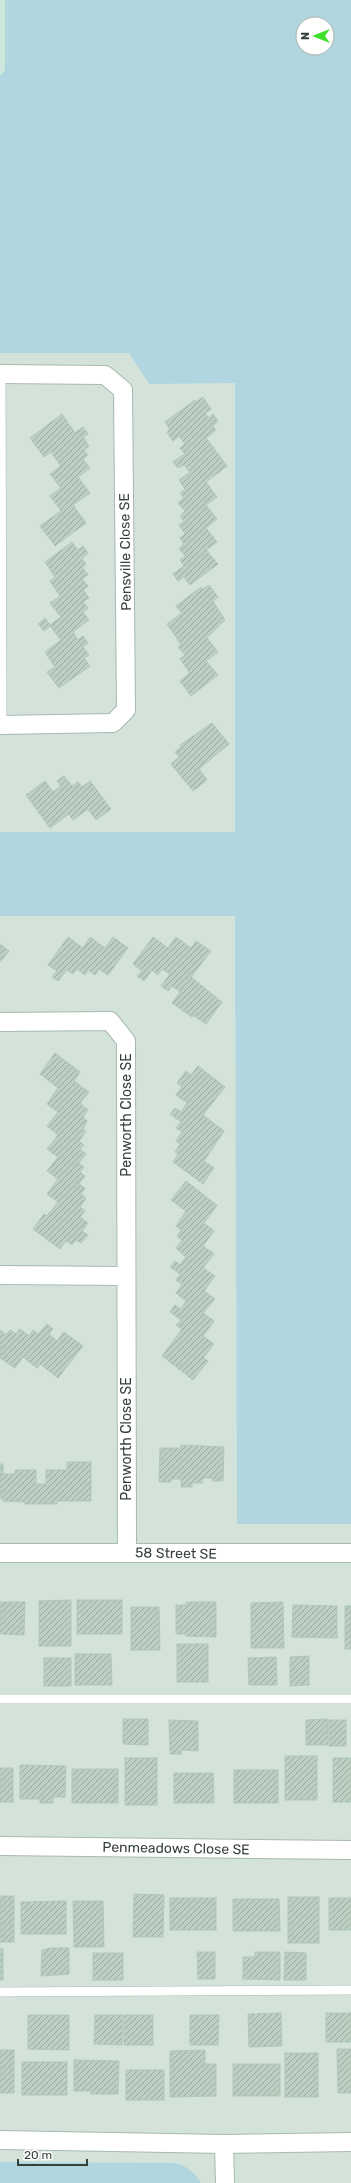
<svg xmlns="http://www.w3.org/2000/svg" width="351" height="2183" font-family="Rubik,sans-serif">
<defs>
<pattern id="building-hatch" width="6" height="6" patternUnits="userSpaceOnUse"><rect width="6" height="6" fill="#bbcfc2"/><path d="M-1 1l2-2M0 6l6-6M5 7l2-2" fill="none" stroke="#99aa9f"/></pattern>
</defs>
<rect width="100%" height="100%" fill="#e4efe9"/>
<!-- residential -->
<path fill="#d3e3da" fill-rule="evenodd" d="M0,0h351v2183h-351zM303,24h24v24h-24z"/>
<!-- education -->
<polygon fill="#cfe7db" points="0,0 5,0 5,70 0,76"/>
<!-- park -->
<g fill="#b1d6df" fill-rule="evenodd">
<path d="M5,0h346v1524h-114l-2,-608h-235v-84h235v-449l-86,1 -20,-31h-129v-277l5,-6zM303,24h24v24h-24z"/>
<path d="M0,2162l176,1c12,4 18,9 25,20h-201z"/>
</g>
<!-- building -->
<g fill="url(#building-hatch)" stroke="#afc9b9">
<polygon points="203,397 211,409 205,413 208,418 213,414 218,421 213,426 216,430 206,438 227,466 206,482 217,497 206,505 217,519 206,528 217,542 206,550 218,564 190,585 184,577 178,581 173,574 184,566 180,560 185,556 179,548 184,544 180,538 185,534 179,525 184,521 180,516 185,511 178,503 184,498 180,493 185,489 179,480 190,472 184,465 178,468 173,462 185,454 180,448 185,444 179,436 173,441 167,432 170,429 165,422 195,400 196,402"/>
<polygon points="62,414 75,433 83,427 88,434 83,437 89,446 84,450 88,455 83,459 90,468 78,477 90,493 73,505 86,523 55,546 40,526 61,511 50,496 61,488 50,474 61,466 51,452 44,457 30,438"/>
<polygon points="72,542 78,550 83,546 88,553 82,559 86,564 82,567 88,575 82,579 88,586 83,590 89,598 83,602 88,608 83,612 89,620 73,632 78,640 83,636 88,643 83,647 89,655 84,658 90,666 59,688 47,672 55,667 45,652 61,640 50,626 44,631 38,624 45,618 50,625 61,617 50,603 60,596 50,581 55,577 45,562"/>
<polygon points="209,585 218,597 213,601 225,620 207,638 218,652 206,661 218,675 191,696 180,681 190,673 180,659 185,655 178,647 181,645 176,637 167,624 182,613 176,606 201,587 203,589"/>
<polygon points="212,723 229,744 199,769 207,780 193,791 171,764 179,757 175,752 181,747 180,745"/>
<polygon points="64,776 72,786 78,782 82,787 90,781 111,809 96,820 88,809 73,820 69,814 50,828 26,795 45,781 53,792 61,786 57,781"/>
<polygon points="68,937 83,948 90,937 105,948 113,937 128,948 108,975 99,969 95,975 88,970 85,975 77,969 73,974 67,970 58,981 52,977 57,971 48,965"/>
<polygon points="153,937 168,948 176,937 191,948 196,941 211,951 191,977 222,1002 206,1024 193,1015 192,1017 172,1003 180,992 172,986 168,991 161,986 170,974 162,969 158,975 152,970 144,981 137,976 142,971 133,964"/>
<polygon points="0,944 9,951 0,962"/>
<polygon points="55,1053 80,1072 74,1081 89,1092 80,1103 88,1110 83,1117 87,1121 83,1129 86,1131 79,1141 84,1145 80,1149 86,1154 79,1163 84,1167 80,1172 85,1176 79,1184 85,1188 81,1194 86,1198 80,1207 85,1211 80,1217 88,1223 82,1231 88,1235 81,1243 76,1240 72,1245 66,1241 60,1249 33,1229 44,1214 47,1216 58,1202 47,1194 58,1179 47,1171 58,1157 47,1149 58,1135 47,1126 58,1112 47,1104 58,1088 40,1074"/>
<polygon points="198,1066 225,1087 203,1115 224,1131 204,1161 214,1168 203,1184 173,1162 178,1155 175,1152 180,1144 176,1141 182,1132 176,1128 181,1122 170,1114 175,1108 181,1112 187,1103 176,1095 182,1087 177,1083 186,1071 191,1075"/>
<polygon points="186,1181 217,1205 204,1223 214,1231 203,1246 214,1254 203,1268 215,1276 204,1291 215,1299 203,1313 214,1321 203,1336 214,1344 203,1358 208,1361 193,1380 162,1356 182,1329 176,1325 181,1320 170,1312 175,1305 181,1309 186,1301 176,1293 182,1285 176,1280 180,1274 170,1267 175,1261 180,1265 186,1257 176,1248 182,1240 177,1236 181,1230 176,1226 186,1211 171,1200"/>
<polygon points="47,1324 53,1329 49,1334 57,1341 64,1332 83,1346 58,1378 40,1364 37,1368 23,1357 15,1368 0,1358 0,1330 6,1335 10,1330 16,1334 20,1329 29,1336 33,1330 38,1334"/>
<polygon points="181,1445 224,1447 223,1481 212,1481 212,1478 203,1478 202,1483 192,1483 192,1487 181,1487 181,1479 171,1479 171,1482 159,1482 160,1448 181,1448"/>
<polygon points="67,1462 91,1462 91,1501 57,1501 57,1504 25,1504 25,1502 3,1501 3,1498 0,1498 0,1464 3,1464 3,1474 15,1474 15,1470 36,1470 36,1484 46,1484 46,1470 67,1470"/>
<polygon points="71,1600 71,1646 39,1646 39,1601"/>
<rect x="77" y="1600" width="45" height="34"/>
<polygon points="0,1602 25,1602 24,1635 0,1634"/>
<polygon points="186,1602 216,1602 216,1637 186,1636 186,1634 176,1634 176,1605 186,1605"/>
<polygon points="283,1602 284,1648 251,1648 251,1603"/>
<polygon points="293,1605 337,1606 337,1638 292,1637"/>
<rect x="345" y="1606" width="6" height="43"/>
<polygon points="131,1607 159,1607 160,1650 131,1650"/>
<rect x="177" y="1644" width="31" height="38"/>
<polygon points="75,1654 111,1654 112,1685 75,1685"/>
<polygon points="309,1656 309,1685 290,1686 290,1657"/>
<polygon points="276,1657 277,1685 249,1685 248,1658"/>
<rect x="44" y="1658" width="27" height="28"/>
<polygon points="123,1719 148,1719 148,1745 123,1744"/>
<polygon points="328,1719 328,1745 306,1745 306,1720"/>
<polygon points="169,1720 198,1721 198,1751 181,1750 181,1754 170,1754"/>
<rect x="329" y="1720" width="17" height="26"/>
<rect x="285" y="1756" width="32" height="44"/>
<rect x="125" y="1758" width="32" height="47"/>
<rect x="333" y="1758" width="18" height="44"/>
<polygon points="20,1765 66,1766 65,1797 53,1797 53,1803 40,1803 40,1799 20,1799"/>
<rect x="0" y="1768" width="13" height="34"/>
<rect x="72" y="1769" width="46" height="34"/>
<rect x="234" y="1770" width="44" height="33"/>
<polygon points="174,1773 213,1773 214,1803 174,1803"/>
<polygon points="134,1894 164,1895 163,1937 133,1937"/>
<rect x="0" y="1896" width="14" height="46"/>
<rect x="288" y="1897" width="31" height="46"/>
<rect x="170" y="1898" width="46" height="32"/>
<rect x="329" y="1898" width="22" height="32"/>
<polygon points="233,1899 279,1899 280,1931 233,1931"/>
<polygon points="66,1901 66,1934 21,1934 21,1902"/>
<polygon points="73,1901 103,1901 104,1947 74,1947"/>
<polygon points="51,1948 69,1948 69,1974 41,1976 42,1950"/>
<rect x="0" y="1949" width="3" height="31"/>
<polygon points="197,1952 215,1952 215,1979 198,1979"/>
<polygon points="255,1952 280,1952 280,1980 243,1979 243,1957 255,1957"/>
<polygon points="285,1952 306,1953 306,1980 284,1980"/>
<rect x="93" y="1953" width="30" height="27"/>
<polygon points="281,2013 282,2046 249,2047 248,2014"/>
<rect x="326" y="2013" width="25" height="29"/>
<polygon points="28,2015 69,2015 69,2050 28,2049"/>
<polygon points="95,2015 123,2015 122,2045 94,2044"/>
<rect x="124" y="2015" width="29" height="30"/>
<polygon points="190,2015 219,2015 218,2045 190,2045"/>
<polygon points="337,2049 351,2049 351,2093 338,2093"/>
<rect x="0" y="2050" width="14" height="43"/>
<polygon points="205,2050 205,2064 216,2064 216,2096 170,2097 170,2051"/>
<rect x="285" y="2053" width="33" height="44"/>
<polygon points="74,2060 119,2061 118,2094 91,2094 91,2091 74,2091"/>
<rect x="22" y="2062" width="45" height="33"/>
<rect x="233" y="2064" width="47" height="32"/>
<rect x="126" y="2070" width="38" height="30"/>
</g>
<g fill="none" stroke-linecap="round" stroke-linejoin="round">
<defs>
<g id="service">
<polyline points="1,374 2,725"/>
<polyline points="0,1699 351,1699"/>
<polyline points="0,1992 351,1990"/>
</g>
<g id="minor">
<polyline points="0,374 105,375 123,390 126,710 113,723 0,725"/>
<polyline points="0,1022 110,1021 126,1041 127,1553"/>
<polyline points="0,1275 126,1276"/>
<polyline points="0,1553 351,1553"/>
<polyline points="0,1846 351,1850"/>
<polyline points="0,2140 224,2144 351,2142"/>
<polyline points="224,2144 225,2183"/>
</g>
</defs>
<!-- service casing -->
<use href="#service" stroke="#a8b9af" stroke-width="10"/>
<!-- minor casing -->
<use href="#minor" stroke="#a8b9af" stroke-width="20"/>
<!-- service -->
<use href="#service" stroke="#fff" stroke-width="9"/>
<!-- minor -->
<use href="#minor" stroke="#fff" stroke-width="18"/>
</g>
<g text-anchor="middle" stroke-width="3" stroke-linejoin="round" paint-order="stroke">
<!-- street labels -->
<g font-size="14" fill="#354139" stroke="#fff">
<text transform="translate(125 552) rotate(-91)" y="5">Pensville Close SE</text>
<text transform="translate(126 1115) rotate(-90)" y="5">Penworth Close SE</text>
<text transform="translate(126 1439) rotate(-90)" y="5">Penworth Close SE</text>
<text transform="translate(176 1553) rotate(1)" y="5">58 Street SE</text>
<text transform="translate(176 1848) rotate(1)" y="5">Penmeadows Close SE</text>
</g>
</g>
<!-- north arrow -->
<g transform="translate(315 36) rotate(270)"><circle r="19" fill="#ffffff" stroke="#aeb3b0"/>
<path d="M0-3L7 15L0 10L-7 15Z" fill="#3cdf2c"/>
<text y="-6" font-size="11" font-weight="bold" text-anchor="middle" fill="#354139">N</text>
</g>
<!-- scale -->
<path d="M18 2159v6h69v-6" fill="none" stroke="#354139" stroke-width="2"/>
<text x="24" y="2159" font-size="12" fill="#354139" stroke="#ffffff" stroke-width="3" paint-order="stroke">20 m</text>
</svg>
